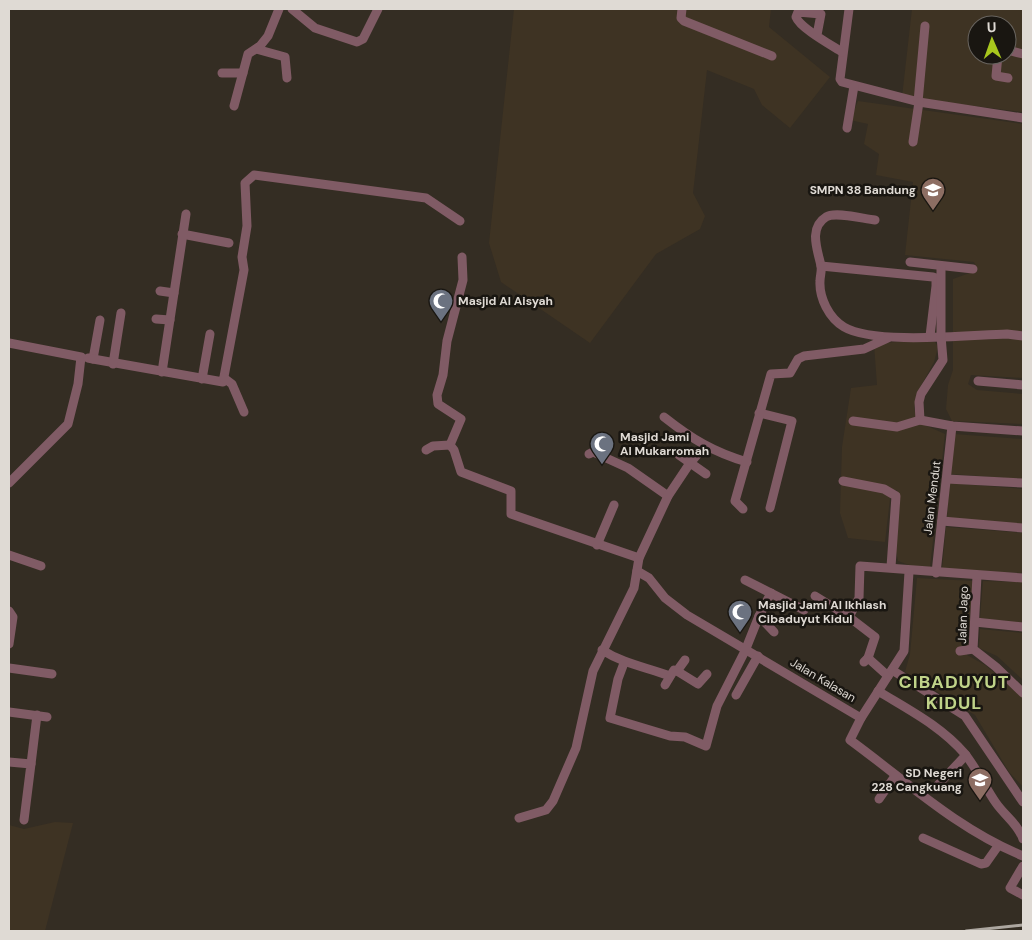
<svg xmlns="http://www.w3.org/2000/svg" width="1032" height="940" font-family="'DM Sans',sans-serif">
<rect width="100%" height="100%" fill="#342d23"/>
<!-- built -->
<g fill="#3e3323" fill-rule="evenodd">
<polygon points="514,9 771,9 769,27 830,77 790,128 762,105 754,89 707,70 693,193 705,216 700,229 656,254 590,343 501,282 489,243"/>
<path d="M912,9h111v103l-121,-15zM977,25h30v30h-30z"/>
<polygon points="858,101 1023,124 1023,378 971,375 968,384 977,390 1023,394 1023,424 952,421 946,409 948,385 953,370 953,279 978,270 974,262 905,255 913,182 876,175 879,154 864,144 868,124 850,120"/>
<polygon points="906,341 935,342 938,347 934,362 917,393 914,408 918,422 945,434 930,567 912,566 898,561 896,551 900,500 897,490 891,490 885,542 848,538 840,513 842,447 851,388 877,385 874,344"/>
<polygon points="954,434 1023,439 1023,479 951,474"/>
<polygon points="949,483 1023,489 1023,530 947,519"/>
<polygon points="946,527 1023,533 1023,573 942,570"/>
<polygon points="917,578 973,581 967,655 985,665 1023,696 1023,787 1009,772 975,715 905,672 910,654"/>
<polygon points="983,581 1023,582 1023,623 980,618"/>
<polygon points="980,629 1023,633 1023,680 997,656 979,648"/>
<polygon points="55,822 73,823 45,931 9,931 9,825 24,829"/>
</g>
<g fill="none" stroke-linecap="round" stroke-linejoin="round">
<!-- street -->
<g stroke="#805b65" stroke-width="9">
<polyline points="292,9 315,28 357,42 363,39 378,9"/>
<polyline points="682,9 681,18 684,21 772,56"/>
<polyline points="849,9 840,79 842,82 919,102 1023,118"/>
<path d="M817,35l4,-21 -23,-2 -2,5c4,11 35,28 46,35"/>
<polyline points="256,49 285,57 287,78"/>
<polyline points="1007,50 1023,54"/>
<polyline points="998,55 996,76 1008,78"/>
<polyline points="222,73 243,73"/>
<polyline points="918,102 925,26"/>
<polyline points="234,106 248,54 260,46 268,36 279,9"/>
<polyline points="847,128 854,86"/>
<polyline points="913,142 919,102"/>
<path d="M875,220c-11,-1 -40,-9 -49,-3 -18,11 -8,34 -5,49 1,5 -1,10 -1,15 -1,17 9,37 24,46 30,18 125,8 163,7l16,2"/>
<polyline points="182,234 229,243"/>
<polyline points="462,257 463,280 447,341 443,375 437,395 438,404 461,419 450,445 454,450 461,472 511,491 511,514 639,558"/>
<polyline points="910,262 973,269"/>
<polyline points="821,266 933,277 936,278 936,286 930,336"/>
<polyline points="160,291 174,293"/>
<polyline points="156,319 170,320"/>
<polyline points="9,343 81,357 78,384 68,424 9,483"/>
<polyline points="88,358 93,359 100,320"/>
<polyline points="93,359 223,382 244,270 242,257 247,226 245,183 254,175 426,198 460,221"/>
<polyline points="113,364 121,313"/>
<polyline points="162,372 186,214"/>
<polyline points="224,378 232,384 244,412"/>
<polyline points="202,379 210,334"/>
<polyline points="978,381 1023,385"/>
<polyline points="759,413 792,421 770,508"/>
<path d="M664,417c28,22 49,35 83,45"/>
<polyline points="920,420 919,402 921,394 943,360 941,336 941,266"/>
<polyline points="853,421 897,427 920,420 952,426 1023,431"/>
<polyline points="426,450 433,446 450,445"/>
<polyline points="589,454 593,452 628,468 668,496"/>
<polyline points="679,455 706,474"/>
<polyline points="947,479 1023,483"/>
<polyline points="843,481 884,489 896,496 891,567"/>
<polyline points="743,509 735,501 771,374 790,373 798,359 804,356 864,349 888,338"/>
<polyline points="942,521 1023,528"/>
<polyline points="597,545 614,505"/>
<polyline points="9,555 41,566"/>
<polyline points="637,571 649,578 665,598 687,615 861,718 904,651 909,572"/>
<polyline points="936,573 952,426"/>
<polyline points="977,576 973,649 996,667 1023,693"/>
<polyline points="745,580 804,610"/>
<polyline points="771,593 759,616 774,632"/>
<polyline points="815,596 849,617 875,637 868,658"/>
<polyline points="9,611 13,617 9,644"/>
<polyline points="849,617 859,598 860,566 1023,578"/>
<polyline points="975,622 1023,627"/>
<path d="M602,650c22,14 44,17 68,26"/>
<polyline points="960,651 973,649"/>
<polyline points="864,662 868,658 888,676"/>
<polyline points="624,663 618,679 610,718 670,736 685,737 706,746 717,706 745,651 759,616"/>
<polyline points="9,668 52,674"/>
<polyline points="892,670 965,716 1023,802"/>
<polyline points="677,671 698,684 707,674"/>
<polyline points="665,685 674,670 677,671 685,660"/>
<path d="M878,691c31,19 63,35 87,63 12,15 20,33 31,49 9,13 22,21 27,36"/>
<polyline points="736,695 758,656"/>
<polyline points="9,712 47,717"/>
<path d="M861,718l-11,22c56,41 107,89 173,116"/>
<polyline points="9,762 31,764 24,820"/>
<polyline points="31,764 37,715"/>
<polyline points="936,787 966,755"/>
<polyline points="879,799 895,776"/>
<polyline points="519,818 546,810 553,801 576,748 593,671 634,588 639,558 668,496 690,463 704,447"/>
<polyline points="923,838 981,864 986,863 998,846"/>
<polyline points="1023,866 1010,888 1023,895"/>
</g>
<!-- rail -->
<polyline stroke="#ada7a0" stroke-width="3" points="966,931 1023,925"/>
</g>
<!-- icons -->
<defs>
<symbol id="school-pin" viewBox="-11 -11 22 30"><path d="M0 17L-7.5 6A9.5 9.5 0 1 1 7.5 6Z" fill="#8d6e63" stroke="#191611"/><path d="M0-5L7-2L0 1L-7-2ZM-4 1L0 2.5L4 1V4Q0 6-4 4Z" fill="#fff"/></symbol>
<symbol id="mosque-pin" viewBox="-11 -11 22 30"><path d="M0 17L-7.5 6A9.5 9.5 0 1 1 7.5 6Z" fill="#6b7280" stroke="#191611"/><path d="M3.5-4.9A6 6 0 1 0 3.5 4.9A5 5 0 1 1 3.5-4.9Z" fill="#fff"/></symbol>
</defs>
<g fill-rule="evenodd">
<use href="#school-pin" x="919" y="176" width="28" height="38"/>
<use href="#mosque-pin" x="427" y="287" width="28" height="38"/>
<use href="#mosque-pin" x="588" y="430" width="28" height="38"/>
<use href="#mosque-pin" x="726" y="598" width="28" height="38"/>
<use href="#school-pin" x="966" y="766" width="28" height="38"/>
</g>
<g text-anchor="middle" stroke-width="5" stroke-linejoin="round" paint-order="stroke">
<!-- poi labels -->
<g font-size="12" font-weight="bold" fill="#dfdad4" stroke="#191611" text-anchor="start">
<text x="916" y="194" text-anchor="end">SMPN 38 Bandung</text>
<text x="458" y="305">Masjid Al Aisyah</text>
<text x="620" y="441">Masjid Jami<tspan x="620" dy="14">Al Mukarromah</tspan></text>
<text x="758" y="609">Masjid Jami Al Ikhlash<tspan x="758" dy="14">Cibaduyut Kidul</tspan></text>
<text x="962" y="777" text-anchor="end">SD Negeri<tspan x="962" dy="14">228 Cangkuang</tspan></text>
</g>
<!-- street labels -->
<g font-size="12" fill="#dfdad4" stroke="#191611">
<text transform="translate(932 498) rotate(-83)" y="4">Jalan Mendut</text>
<text transform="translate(963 615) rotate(-88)" y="4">Jalan Jago</text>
<text transform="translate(823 680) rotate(31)" y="4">Jalan Kalasan</text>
</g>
<!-- district labels -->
<g font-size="18" font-weight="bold" letter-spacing="1" fill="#c0d389" stroke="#191611">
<text x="954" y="688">CIBADUYUT<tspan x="954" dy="21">KIDUL</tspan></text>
</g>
</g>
<!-- border -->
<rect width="1032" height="940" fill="none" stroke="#dfdad4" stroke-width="20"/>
<!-- north arrow -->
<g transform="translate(992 40) rotate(358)"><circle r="24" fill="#191611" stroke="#68645f"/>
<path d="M0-4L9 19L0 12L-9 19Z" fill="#a8c71d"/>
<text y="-8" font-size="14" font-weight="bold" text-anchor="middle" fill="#dfdad4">U</text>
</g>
</svg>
